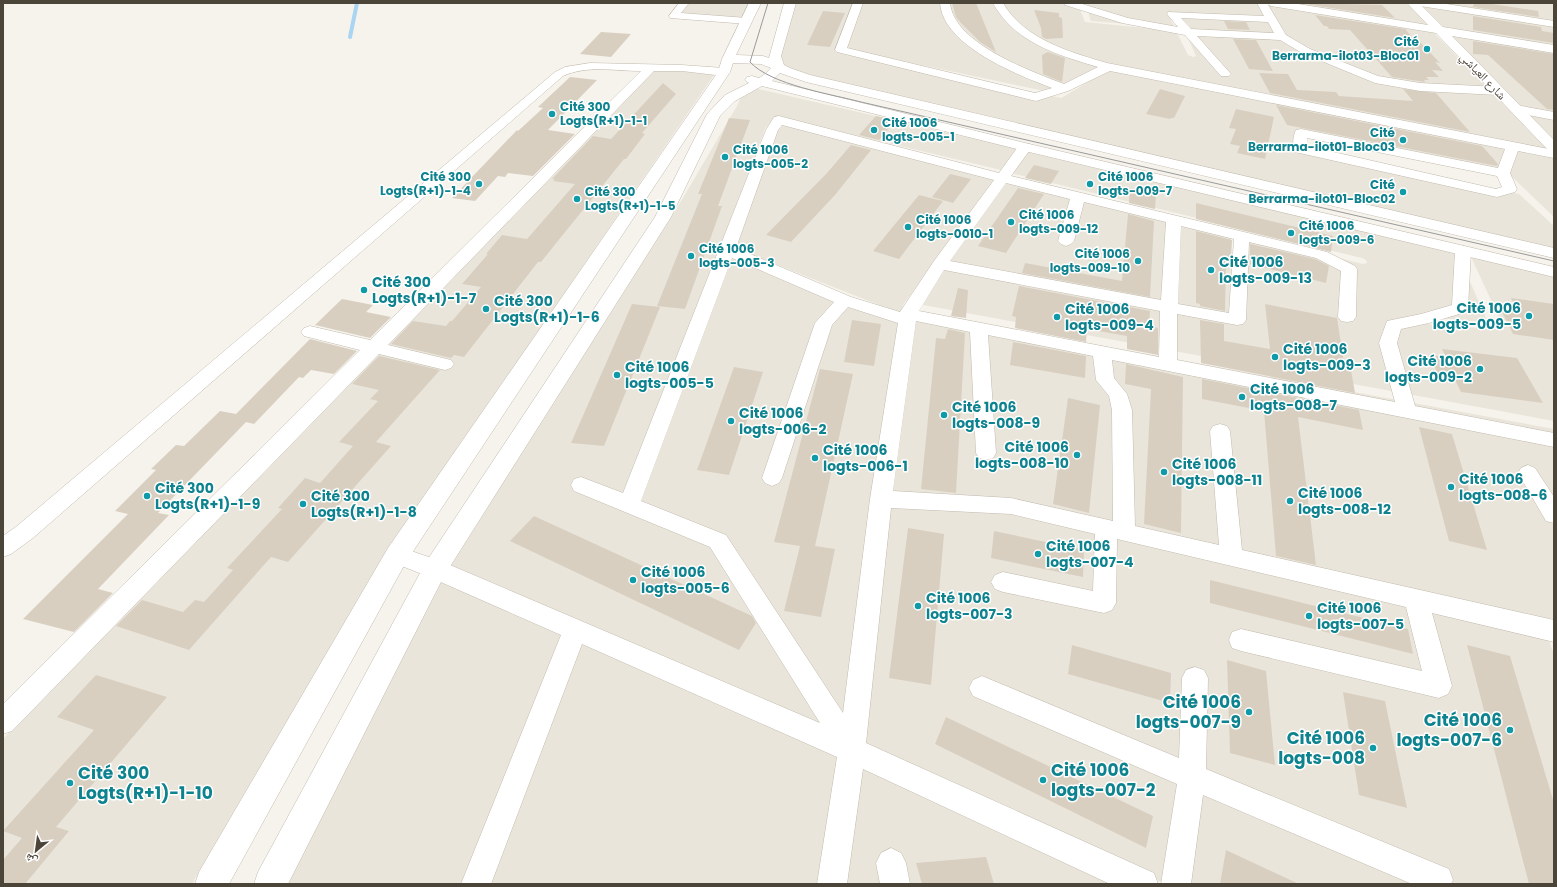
<svg xmlns="http://www.w3.org/2000/svg" width="1557" height="887" font-family="Poppins,'Noto Naskh Arabic',sans-serif">
<rect width="100%" height="100%" fill="#f6f3ec"/>
<!-- residential -->
<g fill="#eae5da">
<polygon points="688,3 749,3 741,19 679,15"/>
<polygon points="796,3 855,3 838,51 1061,98 1110,69 1506,147 1498,170 1307,130 1300,130 1299,148 1519,194 1554,226 1554,249 814,76 784,67 779,62"/>
<polygon points="862,3 941,3 941,8 949,23 969,45 1067,88 1058,94 846,49"/>
<polygon points="948,3 994,3 998,11 1014,27 1102,67 1072,86 1033,73 976,44 957,23"/>
<polygon points="1001,3 1074,3 1078,4 1085,22 1176,31 1188,55 1193,57 1196,56 1185,32 1280,38 1373,80 1492,92 1549,151 1118,68 1047,44 1021,27"/>
<polygon points="1085,3 1258,3 1266,17 1168,14 1175,28 1091,21"/>
<polygon points="1287,3 1407,3 1429,27"/>
<polygon points="1415,3 1554,3 1554,148"/>
<polygon points="1266,4 1433,32 1488,88 1419,85 1377,77 1309,51 1286,37"/>
<polygon points="1176,15 1268,20 1277,35 1184,29"/>
<polygon points="663,69 714,75 378,565 192,884 3,884 3,739 375,352 451,362 448,359 383,344 648,70"/>
<polygon points="746,86 1018,149 1001,170 783,118 772,120 765,129 679,359 624,495 713,546 828,730 450,567 677,208 737,106"/>
<polygon points="780,123 998,175 903,305 902,314 734,248"/>
<polygon points="1518,149 1554,157 1554,217 1509,174"/>
<polygon points="1027,152 1458,254 1488,323 1419,316 1421,322 1427,324 1504,330 1504,328 1471,257 1554,277 1554,421 918,304 944,268 1238,324 1244,235 1363,264 1367,263 1366,260 1362,258 1011,173"/>
<polygon points="1008,177 1231,232 1230,315 948,262"/>
<polygon points="731,256 901,322 844,722 726,537 638,500"/>
<polygon points="915,311 1554,429 1554,624 1238,552 1221,426 1215,425 1212,429 1221,548 890,493"/>
<polygon points="888,506 1012,512 1097,532 1105,610 1114,536 1407,604 1442,695 1449,693 1449,687 1427,608 1547,636 1554,654 1554,884 1166,884 862,745"/>
<polygon points="442,581 841,755 823,884 285,884"/>
<polygon points="860,764 1117,884 845,884"/>
</g>
<g fill="none" stroke-linecap="round" stroke-linejoin="round">
<!-- stream -->
<polyline stroke="#a9d4f2" stroke-width="4" points="350,37 357,3"/>
</g>
<!-- building -->
<g fill="#d8cfc1">
<polygon points="952,3 976,3 996,52 980,42 961,23 956,17"/>
<polygon points="1305,3 1382,5 1395,18 1306,4"/>
<polygon points="1474,3 1486,3 1538,11 1539,17 1473,7"/>
<polygon points="1034,10 1059,13 1059,17 1062,18 1063,38 1046,39 1042,37 1041,28"/>
<polygon points="823,11 845,13 830,47 807,45"/>
<polygon points="1315,15 1405,29 1413,38 1416,38 1440,63 1435,62 1443,71 1432,70 1439,77 1426,77 1429,80 1424,80 1425,82 1392,77 1350,30 1329,29 1327,26 1324,26"/>
<polygon points="1473,16 1541,27 1542,31 1554,33 1554,43 1473,30"/>
<polygon points="1224,21 1246,22 1250,30 1228,29"/>
<polygon points="601,32 631,34 611,57 580,54"/>
<polygon points="1233,39 1256,40 1273,71 1249,69"/>
<polygon points="1473,41 1554,54 1554,110 1547,109 1488,55 1473,54"/>
<polygon points="1048,52 1065,58 1062,82 1043,74 1042,55"/>
<polygon points="1259,73 1288,74 1297,90 1336,92 1339,96 1413,101 1403,89 1436,93 1470,132 1270,93"/>
<polygon points="570,77 597,80 548,130 575,134 533,176 508,173 505,177 498,176 475,201 452,198 517,130 518,131 543,108 538,107"/>
<polygon points="663,83 676,94 642,133 645,134 626,159 624,159 541,262 538,262 464,357 454,355 451,358 391,344 413,321 446,326 450,321 452,321 481,287 462,284 488,254 486,254 502,235 527,239 575,184 553,181 555,179 552,179 593,136 611,139"/>
<polygon points="1160,89 1185,96 1174,118 1171,118 1170,119 1146,114"/>
<polygon points="1276,105 1482,146 1498,164 1497,166 1287,125"/>
<polygon points="1236,109 1274,117 1265,159 1237,153 1240,146 1230,144 1236,129 1229,128"/>
<polygon points="876,116 895,120 879,140 859,135"/>
<polygon points="729,118 750,120 718,206 722,206 685,309 657,306 702,194 698,194"/>
<polygon points="851,145 871,150 835,195 791,242 766,235 827,173"/>
<polygon points="1034,165 1059,171 1051,184 1025,178"/>
<polygon points="950,174 971,179 953,203 932,197"/>
<polygon points="1018,188 1044,194 1006,253 978,246"/>
<polygon points="1130,188 1156,194 1155,209 1129,203"/>
<polygon points="919,195 943,201 899,259 873,251"/>
<polygon points="1196,203 1333,236 1331,252 1196,219"/>
<polygon points="1128,214 1154,221 1150,297 1022,273 1025,263 1122,281"/>
<polygon points="1196,231 1232,240 1231,259 1226,258 1225,311 1200,306 1200,304 1196,303"/>
<polygon points="1250,244 1315,259 1329,266 1326,283 1250,264"/>
<polygon points="1019,286 1150,311 1149,326 1158,328 1158,355 1127,349 1127,336 1087,329 1086,342 1015,328 1016,317 1012,316"/>
<polygon points="958,288 968,290 966,318 951,316"/>
<polygon points="1511,298 1554,304 1554,340 1513,334 1498,304 1515,306"/>
<polygon points="342,299 373,305 366,312 391,317 370,338 315,325"/>
<polygon points="632,304 660,307 604,446 571,443"/>
<polygon points="1265,304 1337,318 1344,363 1350,364 1355,393 1201,363 1200,320 1224,324 1224,341 1270,349"/>
<polygon points="852,320 881,324 874,366 844,362"/>
<polygon points="948,329 965,333 956,493 921,489 936,338 945,339"/>
<polygon points="310,339 357,351 334,374 311,370 303,378 299,377 254,424 246,422 158,513 169,515 98,589 113,593 74,632 23,619 128,514 115,511 156,470 151,469 176,445 184,446 220,411 236,414"/>
<polygon points="1013,342 1086,356 1085,378 1010,365"/>
<polygon points="1442,349 1517,358 1543,403 1461,392 1456,382 1441,380 1429,355 1446,357"/>
<polygon points="379,356 440,370 376,442 391,446 288,562 271,557 189,650 116,626 142,600 183,612 195,600 204,602 233,570 227,568 282,509 278,508 305,478 320,483 353,446 339,442 378,401 370,399 379,390 352,384"/>
<polygon points="1126,364 1183,377 1181,533 1144,524 1151,389 1125,384"/>
<polygon points="734,367 763,372 729,475 697,470"/>
<polygon points="820,369 853,374 815,546 835,549 821,617 784,611 800,546 774,542"/>
<polygon points="1202,379 1359,410 1363,430 1298,417 1316,565 1276,556 1264,411 1202,399"/>
<polygon points="1068,398 1100,405 1089,513 1053,504"/>
<polygon points="1419,427 1452,434 1487,550 1449,541"/>
<polygon points="534,516 752,616 756,623 739,650 510,541"/>
<polygon points="908,528 944,534 931,685 889,678"/>
<polygon points="994,531 1084,550 1083,577 991,558"/>
<polygon points="1210,580 1408,629 1413,654 1210,603"/>
<polygon points="1072,645 1171,673 1170,703 1068,674"/>
<polygon points="1467,645 1510,656 1554,803 1554,884 1529,884"/>
<polygon points="1227,660 1266,671 1275,765 1230,753"/>
<polygon points="96,675 167,697 56,827 69,831 25,884 3,884 3,860 22,838 3,831 94,730 57,717"/>
<polygon points="1343,692 1385,701 1407,808 1359,795"/>
<polygon points="946,717 1153,816 1146,848 935,744"/>
<polygon points="1226,850 1299,884 1220,884"/>
<polygon points="986,857 994,884 922,884 916,863"/>
</g>
<g fill="none" stroke-linecap="round" stroke-linejoin="round">
<defs>
<g id="minor">
<polygon points="679,3 689,3 681,13 747,18 752,21 747,24 670,18 669,16"/>
<path d="M853,3h10l-16,45 188,45 17,-5c-34,-13 -109,-42 -112,-85h10c4,41 81,68 114,81l34,-17c-41,-12 -84,-25 -105,-64h10c21,36 66,49 104,60l447,87v8l-36,-7 -8,22 7,16 -2,3 -18,5 -202,-45c-3,-5 -2,-17 1,-22l5,-1 197,39 7,-19 -395,-78 -42,20 -32,10 -199,-49 -2,-2zM1307,138l190,38 5,11 -6,2 -189,-43z"/>
<path d="M1064,3h15l49,15 50,9 -11,-13 1,-2 96,4 -7,-13h10l19,32 24,14 68,27 42,7 78,4 4,1 2,3 -2,3 -4,1 -78,-4 -45,-8 -73,-30 -22,-13 -83,-4 34,38 -2,2h-8l-36,-41 -63,-12 -57,-18zM1181,18l87,4 6,11 -83,-4z"/>
<polygon points="1415,3 1440,3 1554,21 1554,27 1420,6"/>
<path d="M590,63l92,2 42,3 4,2 2,2 -2,2 -4,2 -42,-5h-28l-266,274 63,15 3,4 -3,4 -6,2 -66,-16 -367,377 -9,3v-30l357,-354 -56,-14 -3,-4 3,-4 6,-2 60,14 271,-269c-26,0 -54,-6 -78,5l-530,462 -22,16 -8,3v-21l14,-10 538,-454 10,-5z"/>
<polygon points="1516,105 1554,112 1554,120 1512,112 1510,109 1512,106"/>
<path d="M779,116l220,57 21,-29h10l2,3 -21,29 316,76 28,14 2,3 -1,48 -3,4 -6,1 -6,-1 -3,-4 3,-46 -25,-13 -67,-16 -3,78 -3,4 -6,1 -60,-11v46l218,42 -16,-59 8,-22 34,-7 31,-9 3,-54 2,-3 6,-2 6,2 2,3 -3,57 -2,4 -37,11 -28,6 -4,14 18,63 139,27v14l-442,-87 2,18 13,16 5,16 3,116 84,19 -9,-114 3,-5 7,-2 7,2 3,5 12,119 312,70v22l-122,-29 20,73 -4,8 -9,4 -198,-47 -9,-3 -3,-8 3,-8 9,-3 181,42 -16,-64 -289,-68 -1,64 -4,7 -8,3 -101,-21 -8,-3 -4,-7 4,-7 8,-3 90,19 2,-57 -84,-20 -120,-6 -25,235 288,130 4,11h-48l-247,-115 -16,115h-30l20,-127 -255,-113 -91,240h-30l100,-249 -134,-59 -38,-15 -3,-6 3,-6 8,-3 46,16 377,161 -110,-176 -136,-56 -3,-6 3,-6 7,-2 42,16 143,-363 8,-13zM782,125l212,55 -60,81 -34,51 -49,-15 -115,-49 42,-118zM1006,183l64,16 -12,42 3,3 5,2 5,-2 3,-3 10,-39 82,20 -5,78 -211,-39zM1181,226l53,13 -5,74 -51,-9zM732,258l102,44 -19,21 -53,155 3,5 7,3 7,-3 3,-5 50,-153 16,-18 50,16 -28,176 -27,214 -117,-178 -85,-34zM944,270l216,41 -1,46 -240,-46zM916,321l54,11 6,121 3,5 7,2 7,-2 3,-5 -8,-118 105,21 3,24 13,16 3,14 1,111 -102,-23 -118,-7z"/>
<polygon points="1528,465 1535,468 1554,497 1554,523 1546,521 1518,473 1521,468"/>
<polygon points="1195,667 1204,670 1208,678 1206,769 1449,869 1453,880 1451,884 1412,884 1203,795 1191,884 1161,884 1177,784 973,696 969,688 973,680 982,676 1179,758 1182,678 1186,670"/>
<polygon points="891,848 901,853 906,863 910,884 880,884 876,863 881,853"/>
</g>
<g id="tertiary">
<polygon points="749,3 761,3 736,55 763,56 769,58 784,3 796,3 781,56 784,65 790,68 810,75 1554,248 1554,258 806,82 780,73 772,81 1025,143 1554,267 1554,277 1025,151 762,86 735,101 720,116 671,217 444,576 288,884 254,884 258,872 426,562 655,217 707,114 725,95 749,83 745,80 747,77 752,76 759,78 765,74 771,68 761,64 733,63 730,72 406,562 229,884 195,884 199,872 388,548 718,72 722,59"/>
<polygon points="1265,3 1292,3 1428,25 1407,3 1419,3 1443,27 1554,45 1554,53 1452,36 1554,140 1554,152 1549,151 1436,33 1271,6"/>
</g>
</defs>
<!-- minor casing -->
<use href="#minor" stroke="#c2bbae" stroke-width="1"/>
<!-- tertiary casing -->
<use href="#tertiary" stroke="#c2bbae" stroke-width="1"/>
<!-- minor -->
<use href="#minor" fill="#fff" fill-rule="evenodd"/>
<!-- tertiary -->
<use href="#tertiary" fill="#fff" fill-rule="evenodd"/>
<!-- tram -->
<path stroke="#9a9a9a" stroke-width="1" d="M768,3l-18,59c21,23 81,32 111,40l693,159"/>
</g>
<!-- markers -->
<g fill="#0f9aa8" stroke="#fff" stroke-width="1.5">
<circle cx="1427" cy="49" r="4"/>
<circle cx="552" cy="114" r="4"/>
<circle cx="874" cy="130" r="4"/>
<circle cx="1403" cy="140" r="4"/>
<circle cx="725" cy="157" r="4"/>
<circle cx="479" cy="184" r="4"/>
<circle cx="1090" cy="184" r="4"/>
<circle cx="1403" cy="192" r="4"/>
<circle cx="577" cy="199" r="4"/>
<circle cx="1011" cy="222" r="4"/>
<circle cx="908" cy="227" r="4"/>
<circle cx="1291" cy="233" r="4"/>
<circle cx="691" cy="256" r="4"/>
<circle cx="1138" cy="261" r="4"/>
<circle cx="1211" cy="270" r="4"/>
<circle cx="364" cy="290" r="4"/>
<circle cx="486" cy="309" r="4"/>
<circle cx="1529" cy="316" r="4"/>
<circle cx="1057" cy="317" r="4"/>
<circle cx="1275" cy="357" r="4"/>
<circle cx="1480" cy="369" r="4"/>
<circle cx="617" cy="375" r="4"/>
<circle cx="1242" cy="397" r="4"/>
<circle cx="944" cy="415" r="4"/>
<circle cx="731" cy="421" r="4"/>
<circle cx="1077" cy="455" r="4"/>
<circle cx="815" cy="458" r="4"/>
<circle cx="1164" cy="472" r="4"/>
<circle cx="1451" cy="487" r="4"/>
<circle cx="147" cy="496" r="4"/>
<circle cx="1290" cy="501" r="4"/>
<circle cx="303" cy="504" r="4"/>
<circle cx="1038" cy="554" r="4"/>
<circle cx="633" cy="580" r="4"/>
<circle cx="918" cy="606" r="4"/>
<circle cx="1309" cy="616" r="4"/>
<circle cx="1249" cy="712" r="4"/>
<circle cx="1510" cy="730" r="4"/>
<circle cx="1373" cy="748" r="4"/>
<circle cx="1043" cy="780" r="4"/>
<circle cx="70" cy="783" r="4"/>
</g>
<g text-anchor="middle" stroke-width="3" stroke-linejoin="round" paint-order="stroke">
<!-- far-culture labels -->
<g font-size="12" font-weight="bold" fill="#0d838f" stroke="#fff" text-anchor="start">
<text x="1419" y="46" text-anchor="end">Cité<tspan x="1419" dy="14">Berrarma-ilot03-Bloc01</tspan></text>
<text x="560" y="111">Cité 300<tspan x="560" dy="14">Logts(R+1)-1-1</tspan></text>
<text x="882" y="127">Cité 1006<tspan x="882" dy="14">logts-005-1</tspan></text>
<text x="1395" y="137" text-anchor="end">Cité<tspan x="1395" dy="14">Berrarma-ilot01-Bloc03</tspan></text>
<text x="733" y="154">Cité 1006<tspan x="733" dy="14">logts-005-2</tspan></text>
<text x="471" y="181" text-anchor="end">Cité 300<tspan x="471" dy="14">Logts(R+1)-1-4</tspan></text>
<text x="1098" y="181">Cité 1006<tspan x="1098" dy="14">logts-009-7</tspan></text>
<text x="1395" y="189" text-anchor="end">Cité<tspan x="1395" dy="14">Berrarma-ilot01-Bloc02</tspan></text>
<text x="585" y="196">Cité 300<tspan x="585" dy="14">Logts(R+1)-1-5</tspan></text>
<text x="1019" y="219">Cité 1006<tspan x="1019" dy="14">logts-009-12</tspan></text>
<text x="916" y="224">Cité 1006<tspan x="916" dy="14">logts-0010-1</tspan></text>
<text x="1299" y="230">Cité 1006<tspan x="1299" dy="14">logts-009-6</tspan></text>
<text x="699" y="253">Cité 1006<tspan x="699" dy="14">logts-005-3</tspan></text>
<text x="1130" y="258" text-anchor="end">Cité 1006<tspan x="1130" dy="14">logts-009-10</tspan></text>
</g>
<!-- far-street labels -->
<g font-size="12" fill="#4b4439" stroke="#fff">
<text transform="translate(1483 76) rotate(46)" y="4">شارع العياشي</text>
</g>
<!-- culture labels -->
<g font-size="14" font-weight="bold" fill="#0d838f" stroke="#fff" text-anchor="start">
<text x="1219" y="267">Cité 1006<tspan x="1219" dy="16">logts-009-13</tspan></text>
<text x="372" y="287">Cité 300<tspan x="372" dy="16">Logts(R+1)-1-7</tspan></text>
<text x="494" y="306">Cité 300<tspan x="494" dy="16">Logts(R+1)-1-6</tspan></text>
<text x="1521" y="313" text-anchor="end">Cité 1006<tspan x="1521" dy="16">logts-009-5</tspan></text>
<text x="1065" y="314">Cité 1006<tspan x="1065" dy="16">logts-009-4</tspan></text>
<text x="1283" y="354">Cité 1006<tspan x="1283" dy="16">logts-009-3</tspan></text>
<text x="1472" y="366" text-anchor="end">Cité 1006<tspan x="1472" dy="16">logts-009-2</tspan></text>
<text x="625" y="372">Cité 1006<tspan x="625" dy="16">logts-005-5</tspan></text>
<text x="1250" y="394">Cité 1006<tspan x="1250" dy="16">logts-008-7</tspan></text>
<text x="952" y="412">Cité 1006<tspan x="952" dy="16">logts-008-9</tspan></text>
<text x="739" y="418">Cité 1006<tspan x="739" dy="16">logts-006-2</tspan></text>
<text x="1069" y="452" text-anchor="end">Cité 1006<tspan x="1069" dy="16">logts-008-10</tspan></text>
<text x="823" y="455">Cité 1006<tspan x="823" dy="16">logts-006-1</tspan></text>
<text x="1172" y="469">Cité 1006<tspan x="1172" dy="16">logts-008-11</tspan></text>
<text x="1459" y="484">Cité 1006<tspan x="1459" dy="16">logts-008-6</tspan></text>
<text x="155" y="493">Cité 300<tspan x="155" dy="16">Logts(R+1)-1-9</tspan></text>
<text x="1298" y="498">Cité 1006<tspan x="1298" dy="16">logts-008-12</tspan></text>
<text x="311" y="501">Cité 300<tspan x="311" dy="16">Logts(R+1)-1-8</tspan></text>
<text x="1046" y="551">Cité 1006<tspan x="1046" dy="16">logts-007-4</tspan></text>
<text x="641" y="577">Cité 1006<tspan x="641" dy="16">logts-005-6</tspan></text>
<text x="926" y="603">Cité 1006<tspan x="926" dy="16">logts-007-3</tspan></text>
<text x="1317" y="613">Cité 1006<tspan x="1317" dy="16">logts-007-5</tspan></text>
</g>
<!-- near-culture labels -->
<g font-size="17" font-weight="bold" fill="#0d838f" stroke="#fff" text-anchor="end">
<text x="1241" y="708">Cité 1006<tspan x="1241" dy="20">logts-007-9</tspan></text>
<text x="1502" y="726">Cité 1006<tspan x="1502" dy="20">logts-007-6</tspan></text>
<text x="1365" y="744">Cité 1006<tspan x="1365" dy="20">logts-008</tspan></text>
<text x="1051" y="776" text-anchor="start">Cité 1006<tspan x="1051" dy="20">logts-007-2</tspan></text>
<text x="78" y="779" text-anchor="start">Cité 300<tspan x="78" dy="20">Logts(R+1)-1-10</tspan></text>
</g>
</g>
<!-- border -->
<rect width="1557" height="887" fill="none" stroke="#4b4439" stroke-width="8"/>
<!-- north arrow -->
<g transform="translate(36 851) rotate(209)" stroke="#ffffff" stroke-width="3" paint-order="stroke">
<path d="M0-3L7 15L0 10L-7 15Z" fill="#4b4439"/>
<text y="-6" font-size="11" font-weight="bold" text-anchor="middle" fill="#4b4439">ش</text>
</g>
</svg>
